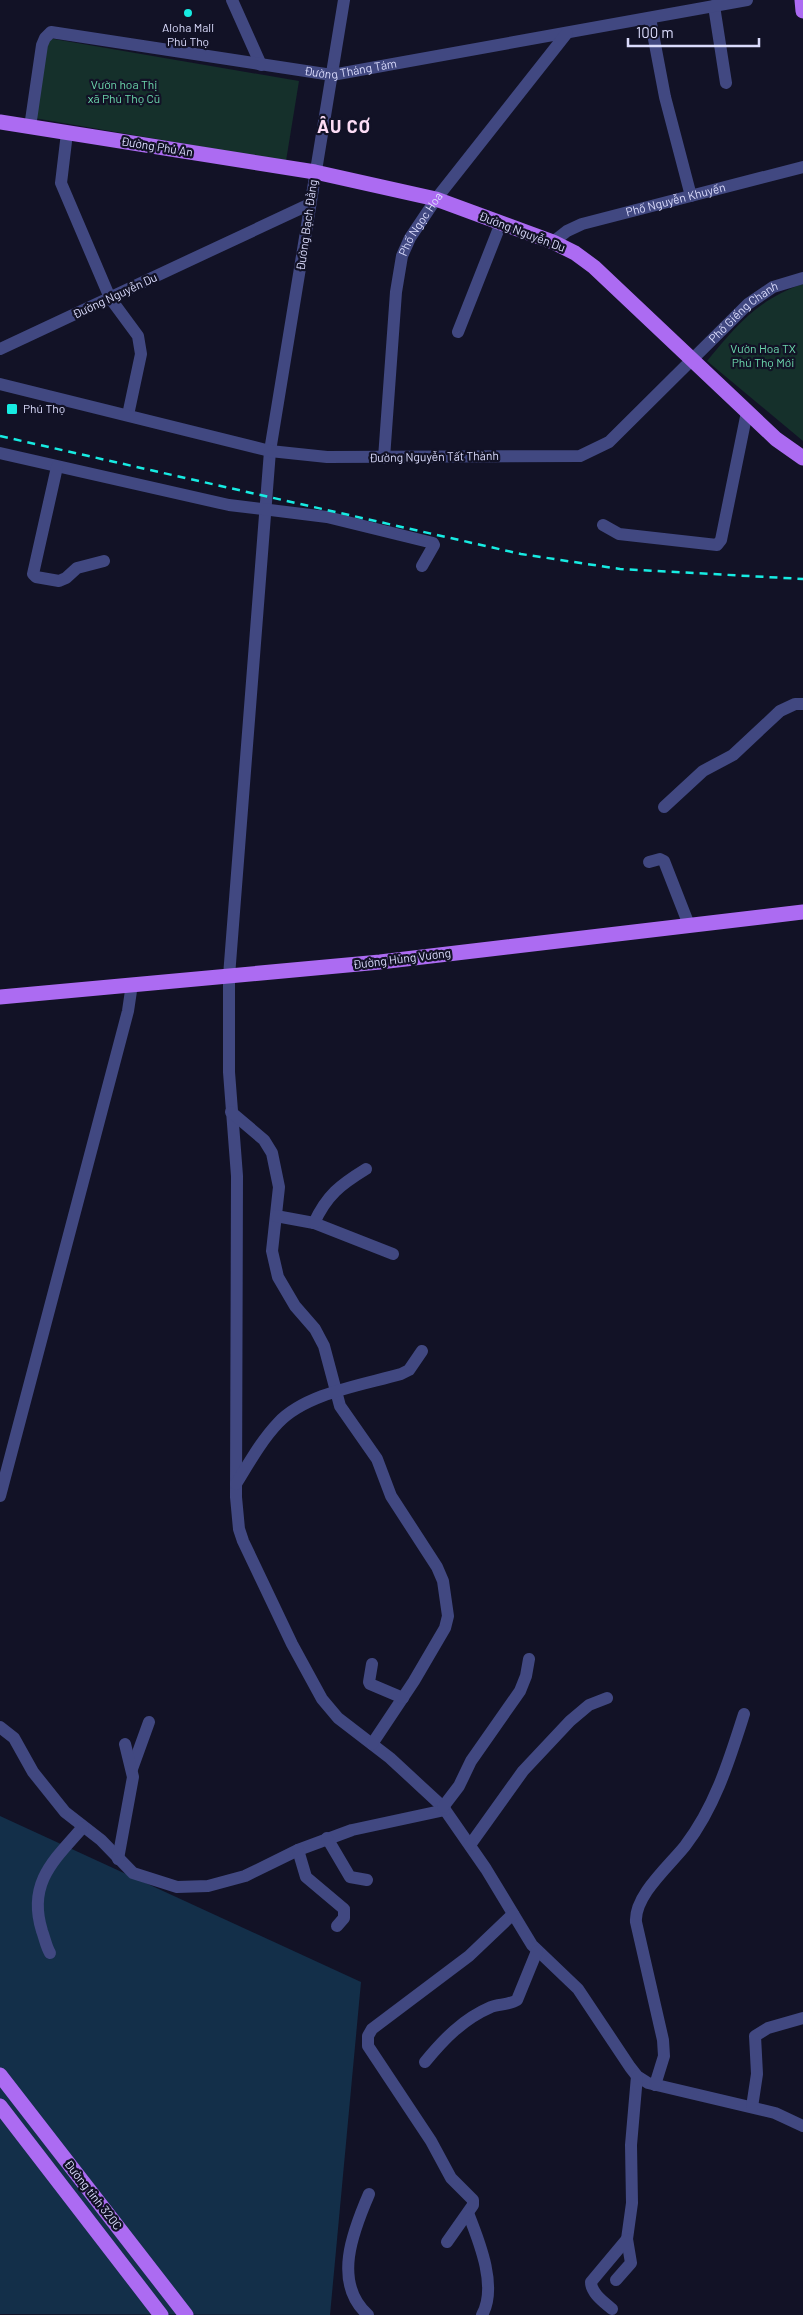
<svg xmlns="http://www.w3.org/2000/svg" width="803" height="2315" font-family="Barlow,sans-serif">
<rect width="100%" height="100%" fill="#121226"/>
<!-- green -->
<g fill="#15302b">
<polygon points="48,38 299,81 286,161 34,118"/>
<path d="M803,284v157l-96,-80c29,-35 51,-62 96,-77z"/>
</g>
<!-- water -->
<polygon fill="#132f49" points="0,1816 361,1982 330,2315 0,2314"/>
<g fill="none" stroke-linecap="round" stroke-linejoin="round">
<!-- minor -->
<g stroke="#414881" stroke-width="12">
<polyline points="232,0 261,65"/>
<polyline points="344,0 270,451 229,976 229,1072 237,1176 236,1497 239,1529 243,1541 292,1644 322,1699 338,1718 390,1758 443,1807 486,1869 532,1945 578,1989 630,2067 637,2076 648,2083 775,2113 803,2126"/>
<polyline points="714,6 726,83"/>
<polyline points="650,18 665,97 691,196"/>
<path id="s1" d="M30,127l12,-82 3,-7 6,-6 281,43 415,-75"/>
<polyline points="67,133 61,183 110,298 138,336 141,354 128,415"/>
<path id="s2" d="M553,242l14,-11 15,-7 221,-57"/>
<polyline points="458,332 501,223"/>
<polyline points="0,349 310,204"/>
<path id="s3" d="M0,384l270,67 57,6 253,-1 29,-14 139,-138 25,-17 30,-9"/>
<polyline points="0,453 229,505 327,517 433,543 434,545 422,566"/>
<path id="s4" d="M384,458l12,-166 6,-36 8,-18 26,-39 131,-166"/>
<polyline points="57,467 33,574 36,577 59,581 66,578 77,568 104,561"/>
<polyline points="603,525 619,534 717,545 721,540 747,412"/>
<polyline points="664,807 703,771 733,755 780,711 795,704 803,704"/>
<polyline points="649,862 660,859 664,861 689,925"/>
<polyline points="231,1112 264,1140 272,1153 279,1187 272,1251 278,1277 295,1306 315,1329 324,1346 340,1406 377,1459 391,1496 437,1567 443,1581 448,1616 445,1628 414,1681 372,1744"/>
<polyline points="276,1216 314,1223 393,1254"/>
<path d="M314,1223c13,-28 26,-38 52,-54"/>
<path d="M236,1484c13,-21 25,-43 42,-61 28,-30 85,-38 123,-49l8,-4 13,-19"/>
<polyline points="0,1496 128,1011 132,984"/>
<polyline points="372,1664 369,1682 370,1684 403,1698"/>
<polyline points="0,1727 14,1738 33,1772 65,1812 101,1840 133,1873 177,1887 208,1886 245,1876 298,1850 352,1830 445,1810"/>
<polyline points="132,1769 149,1722"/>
<polyline points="443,1807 459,1786 471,1761 520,1691 526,1676 529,1659"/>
<polyline points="327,1838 350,1877 367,1880"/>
<polyline points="470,1845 523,1771 570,1721 589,1705 607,1698"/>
<polyline points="298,1850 306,1877 344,1909 344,1918 337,1926"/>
<polyline points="118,1859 133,1777 125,1744"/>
<path d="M50,1953c-4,-7 -5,-14 -8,-22 -15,-48 12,-71 41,-104"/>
<path d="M425,2062c19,-23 38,-43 66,-55 8,-3 18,-2 26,-7l20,-49"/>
<path d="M655,2085l9,-29 -1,-16 -27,-118c-2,-26 33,-56 49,-76 30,-39 44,-85 59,-132"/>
<polyline points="752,2107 757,2074 755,2036 768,2028 803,2018"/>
<path d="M468,2213c11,28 30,74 14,102"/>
<polyline points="447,2242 473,2205 473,2200 451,2178 431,2141 368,2046 368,2036 372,2029 469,1956 513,1914"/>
<polyline points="616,2280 631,2263 627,2239 632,2203 631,2145 637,2076"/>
<path d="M612,2309c-8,-7 -21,-16 -21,-27l36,-43"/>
<path d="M368,2315c-36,-32 -15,-84 1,-121"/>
</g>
<!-- major -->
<g stroke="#ac6bf2" stroke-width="15">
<polyline points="802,0 803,11"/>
<polyline points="0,122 315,172 436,199 553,242 575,253 594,267 776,439 803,458"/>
<polyline points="0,997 380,962 803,912"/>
<polyline points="0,2075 186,2315"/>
<polyline points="0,2106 161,2315"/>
</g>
<!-- rail -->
<polyline stroke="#17ebe2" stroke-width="2.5" stroke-dasharray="8 6" stroke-linecap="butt" points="0,436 521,554 620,569 803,579"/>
</g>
<!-- markers -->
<g fill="#17ebe2" stroke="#121226" stroke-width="2">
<circle cx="188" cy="13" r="5"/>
<rect x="6" y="403" width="12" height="12" rx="2.5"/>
</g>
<g text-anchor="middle" stroke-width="4.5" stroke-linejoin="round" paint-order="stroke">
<!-- poi labels -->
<g font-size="12" fill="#dadbfc" stroke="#121226">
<text x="188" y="32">Aloha Mall<tspan x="188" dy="14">Phú Thọ</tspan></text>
<text x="23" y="413" text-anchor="start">Phú Thọ</text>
</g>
<!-- street labels -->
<g font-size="12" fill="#dadbfc" stroke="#121226">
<text dy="4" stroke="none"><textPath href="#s1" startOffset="402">Đường Tháng Tám</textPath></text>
<text transform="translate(157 147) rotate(9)" y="4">Đường Phú An</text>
<text dy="4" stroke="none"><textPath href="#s2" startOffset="131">Phố Nguyễn Khuyến</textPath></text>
<text transform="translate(307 225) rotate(-82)" y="4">Đường Bạch Đằng</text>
<text dy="4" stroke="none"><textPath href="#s4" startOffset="240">Phố Ngọc Hoa</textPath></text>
<text transform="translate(522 232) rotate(21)" y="4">Đường Nguyễn Du</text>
<text transform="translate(115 296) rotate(-25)" y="4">Đường Nguyễn Du</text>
<text dy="4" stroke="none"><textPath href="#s3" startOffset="808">Phố Giếng Chanh</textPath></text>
<text transform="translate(434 457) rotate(-1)" y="4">Đường Nguyễn Tất Thành</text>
<text transform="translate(402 959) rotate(-7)" y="4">Đường Hùng Vương</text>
<text transform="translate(93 2195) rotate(52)" y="4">Đường tỉnh 320C</text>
</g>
<!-- park labels -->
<g font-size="12" fill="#6cd7ac" stroke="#121226">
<text x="124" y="89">Vườn hoa Thị<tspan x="124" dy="14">xã Phú Thọ Cũ</tspan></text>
<text x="763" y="353">Vườn Hoa TX<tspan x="763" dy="14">Phú Thọ Mới</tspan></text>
</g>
<!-- district labels -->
<g font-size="18" font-weight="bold" letter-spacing="1" fill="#fcdcf5" stroke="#121226">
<text x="344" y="133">ÂU CƠ</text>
</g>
</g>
<!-- scale -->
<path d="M628 38v8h131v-8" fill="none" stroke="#dadbfc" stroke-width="2.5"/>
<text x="636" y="38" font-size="15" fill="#dadbfc" stroke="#121226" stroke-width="4" paint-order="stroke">100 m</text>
</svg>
